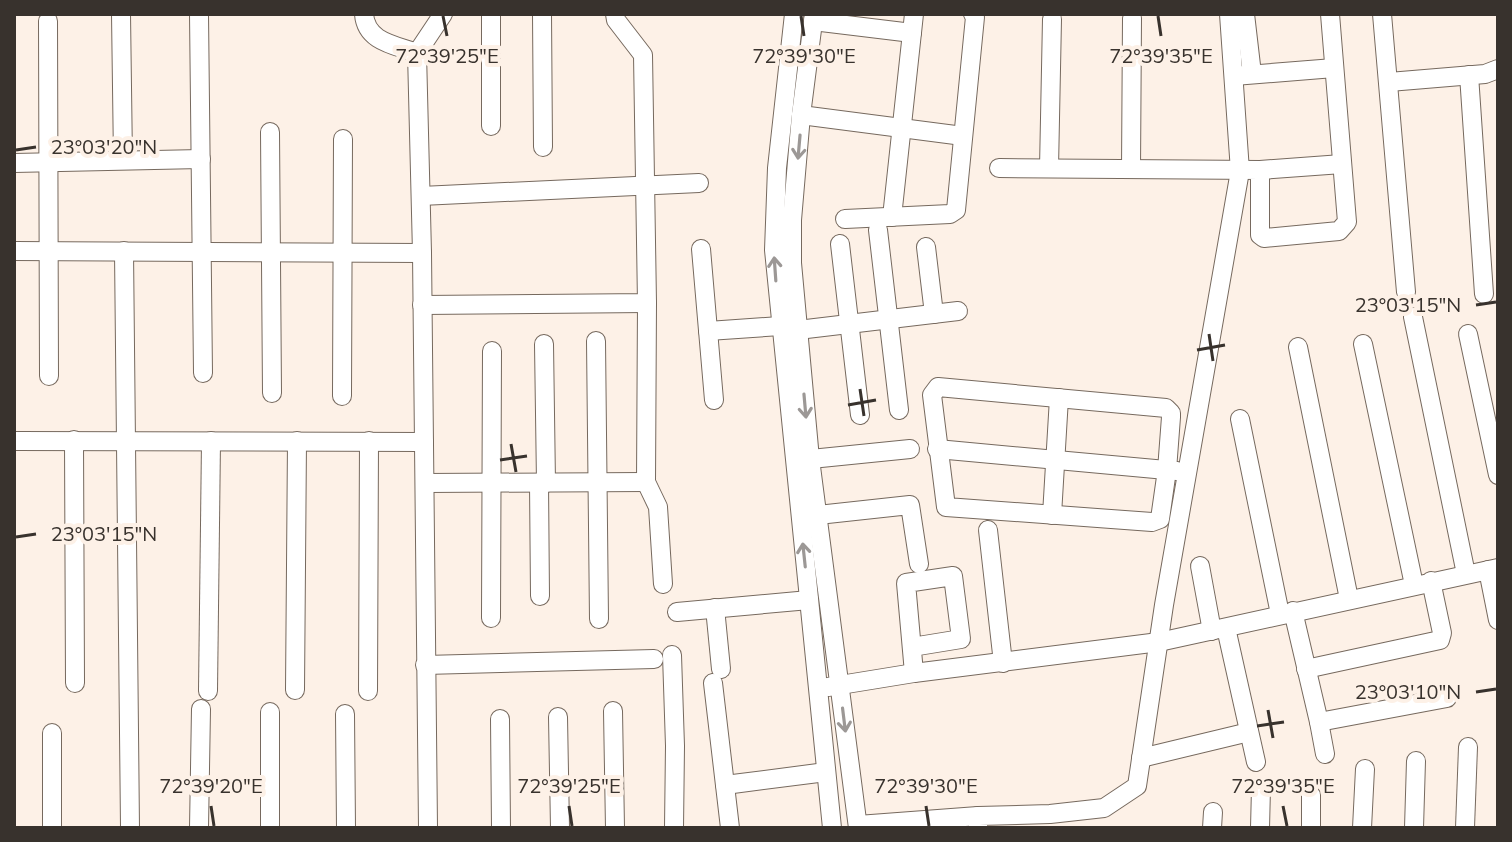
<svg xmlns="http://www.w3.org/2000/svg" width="1512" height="842" font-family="Mulish,sans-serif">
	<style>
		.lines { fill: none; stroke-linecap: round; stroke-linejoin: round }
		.minor-casing { stroke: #76695e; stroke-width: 20 }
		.minor { stroke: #fff; stroke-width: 18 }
		.oneway { stroke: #9c9896 }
		.ticks { fill: none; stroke: #38322d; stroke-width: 3 }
		.ticks-label { font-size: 20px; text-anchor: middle; fill: #38322d; stroke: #fdf1e7; stroke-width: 8; stroke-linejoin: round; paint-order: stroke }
	</style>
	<rect width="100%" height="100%" fill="#fdf1e7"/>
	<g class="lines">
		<g class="minor-casing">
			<g id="minor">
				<polyline points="121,14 123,160"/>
				<polyline points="199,14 203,373"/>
				<polyline points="491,14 491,126"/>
				<polyline points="542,14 543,147"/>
				<polyline points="794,14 777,168 774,250 832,828"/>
				<polyline points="814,14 801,115 792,220 792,263 810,459 858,828"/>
				<polyline points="1245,14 1252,74"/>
				<polyline points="1382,14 1406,292"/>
				<polyline points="48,21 49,376"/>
				<polyline points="813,21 912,33"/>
				<polyline points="417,53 443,14"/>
				<polyline points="1469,75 1484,294"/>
				<polyline points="1234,76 1334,68"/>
				<polyline points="1389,82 1485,74 1498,69"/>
				<polyline points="801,115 963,136"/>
				<polyline points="270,132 272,393"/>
				<polyline points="14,163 201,159"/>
				<polyline points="999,168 1260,170 1260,235 1264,238 1339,231 1347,222 1330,14"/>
				<polyline points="1049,168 1052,19"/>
				<polyline points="1131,169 1132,18"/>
				<polyline points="1260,170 1342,164"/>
				<polyline points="421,196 699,183"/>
				<polyline points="892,217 914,14"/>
				<polyline points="845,219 950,214 956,210 975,17 973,14"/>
				<polyline points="878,230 899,410"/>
				<polyline points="840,244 860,415"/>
				<polyline points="926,247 934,314"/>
				<polyline points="701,249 714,400"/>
				<path d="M14 251 422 253 417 53C395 45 366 42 364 14"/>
				<polyline points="124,251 130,828"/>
				<polyline points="422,253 428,828"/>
				<polyline points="647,303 646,482 658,507 663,584"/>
				<polyline points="422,305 647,303 643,55 616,20 615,14"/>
				<polyline points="1413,317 1466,574"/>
				<polyline points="798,330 958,311"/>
				<polyline points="708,331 780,326"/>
				<polyline points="1468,334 1498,475"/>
				<polyline points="596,341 599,619"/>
				<polyline points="544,344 546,483"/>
				<polyline points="1363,344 1414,585"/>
				<polyline points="1298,347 1349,599"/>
				<polygon points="938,387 1166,408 1171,413 1171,417 1167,470 1160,519 1152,522 946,507 932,395"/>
				<polyline points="342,396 343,139"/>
				<polyline points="1240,419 1280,614"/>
				<polyline points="74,440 75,683"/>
				<polyline points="14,441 424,442"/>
				<polyline points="937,449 1177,471"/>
				<polyline points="801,460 910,449"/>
				<polyline points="426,483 646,482"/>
				<polyline points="539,483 540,596"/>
				<polyline points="818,515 910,505 919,564"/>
				<polyline points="1052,515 1059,398"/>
				<polyline points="988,530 1003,663"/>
				<polyline points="1200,566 1212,631"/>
				<polyline points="1488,570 1498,620"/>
				<polyline points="715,608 721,669"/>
				<polyline points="1293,611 1319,722 1447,698"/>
				<polyline points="677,612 809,600"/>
				<polyline points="491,618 492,351"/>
				<polyline points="1226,628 1256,762"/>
				<polyline points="912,647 961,639 953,576 906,583 914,673"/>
				<polyline points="672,655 675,746 674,828"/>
				<polyline points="425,665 654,659"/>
				<polyline points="1306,669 1440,640 1442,633 1431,581"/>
				<polyline points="713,683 730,828"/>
				<polyline points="828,687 914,673 1159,642 1498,568"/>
				<polyline points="295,690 297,441"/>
				<polyline points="208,691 211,441"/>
				<polyline points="368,691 369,441"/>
				<polyline points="613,711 615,828"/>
				<polyline points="345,714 346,828"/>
				<polyline points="558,717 560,828"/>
				<polyline points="500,719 501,828"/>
				<polyline points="1319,722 1325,754"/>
				<polyline points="52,733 52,828"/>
				<polyline points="1141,758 1249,732"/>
				<polyline points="725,785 826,772"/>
				<polyline points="858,825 978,816"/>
				<polyline points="199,828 201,709"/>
				<polyline points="270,828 270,712"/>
				<polyline points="978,828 978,816 1050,814 1104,808 1137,786 1164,605 1240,171 1229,14"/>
				<polyline points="1212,828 1213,812"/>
				<polyline points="1260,828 1261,788"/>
				<polyline points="1311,828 1311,795"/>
				<polyline points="1362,828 1365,769"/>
				<polyline points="1414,828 1416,761"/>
				<polyline points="1465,828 1468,747"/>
			</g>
		</g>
		<use href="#minor" class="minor"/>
	</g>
	<defs><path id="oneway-shaft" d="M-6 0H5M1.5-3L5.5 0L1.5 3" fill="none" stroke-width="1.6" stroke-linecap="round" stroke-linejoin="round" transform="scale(2)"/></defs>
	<g class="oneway">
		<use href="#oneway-shaft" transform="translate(799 147) rotate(95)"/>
		<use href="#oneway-shaft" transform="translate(775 269) rotate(-94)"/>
		<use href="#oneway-shaft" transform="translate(805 406) rotate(85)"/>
		<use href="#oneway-shaft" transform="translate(804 555) rotate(-96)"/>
		<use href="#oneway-shaft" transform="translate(844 720) rotate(83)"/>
	</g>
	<path class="ticks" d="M443 16 447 36M801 16 804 36M1158 16 1161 36M16 150 36 147M1476 305 1496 302M1209 334 1213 361M1197 350 1225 345M860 389 864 416M848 405 876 400M511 444 516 472M500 460 527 456M16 537 36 534M1476 692 1496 689M1268 710 1273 738M1257 726 1284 722M211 806 214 826M569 806 572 826M926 806 929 826M1283 806 1287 826"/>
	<g class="ticks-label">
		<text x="804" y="63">72°39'30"E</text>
		<text x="1161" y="63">72°39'35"E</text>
		<text x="447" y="63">72°39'25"E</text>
		<text x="104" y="154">23°03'20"N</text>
		<text x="1408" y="312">23°03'15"N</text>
		<text x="104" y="541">23°03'15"N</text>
		<text x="1408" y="699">23°03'10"N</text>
		<text x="211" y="793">72°39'20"E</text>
		<text x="569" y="793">72°39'25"E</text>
		<text x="926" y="793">72°39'30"E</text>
		<text x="1283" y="793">72°39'35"E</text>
	</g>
	<rect width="1512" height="842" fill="none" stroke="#38322d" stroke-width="32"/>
</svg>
